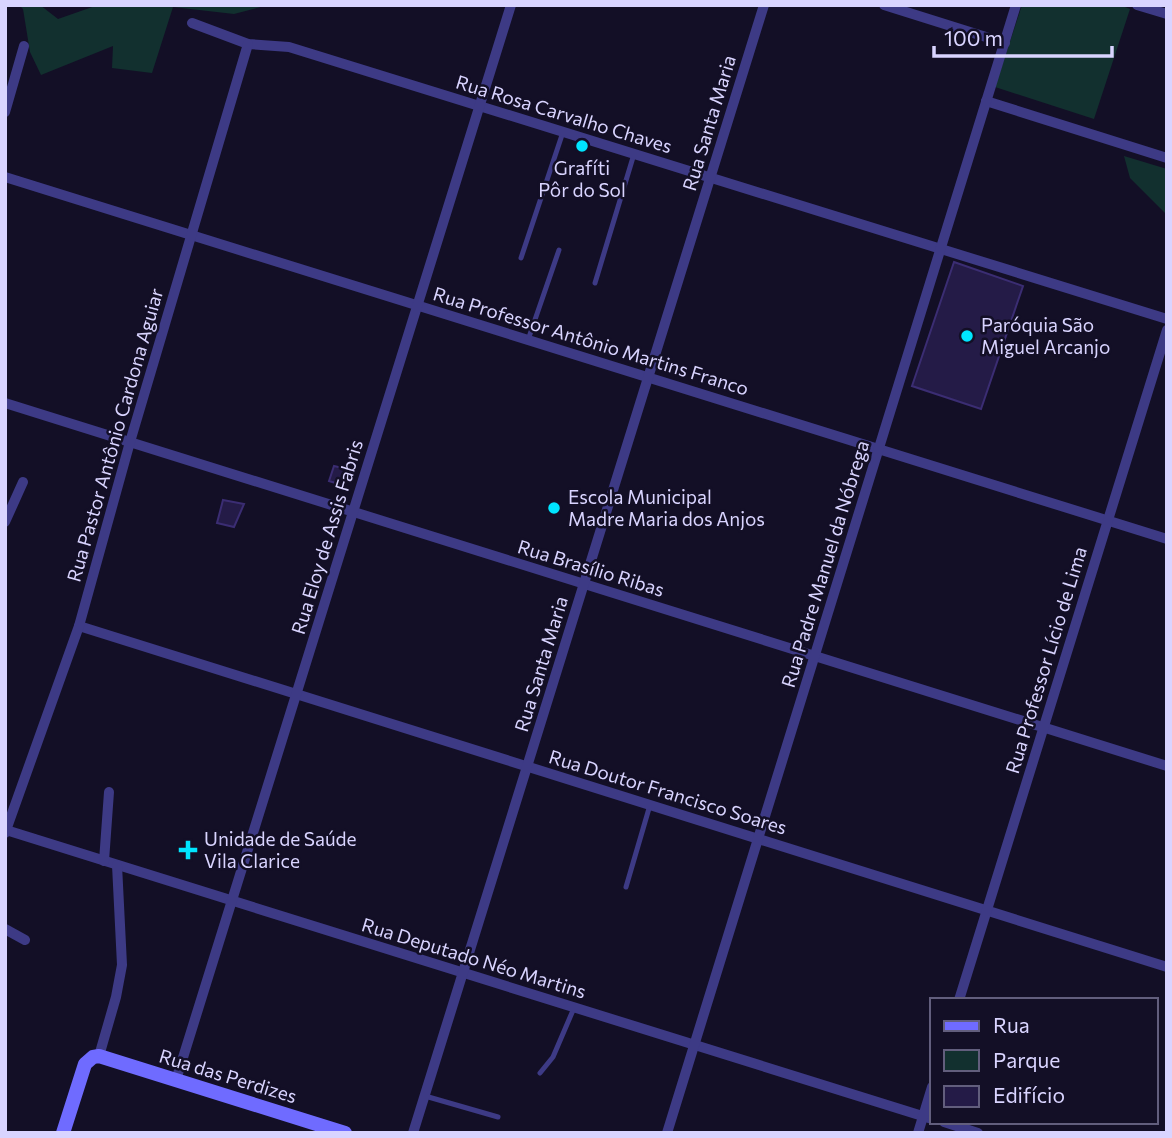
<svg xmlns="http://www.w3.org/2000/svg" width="1172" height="1138" font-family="Commissioner,sans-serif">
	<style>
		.green { fill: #12302f }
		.building { fill: #241b47; stroke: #3b2d73; stroke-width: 2 }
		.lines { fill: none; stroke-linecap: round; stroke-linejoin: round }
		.lane { stroke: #3d3a85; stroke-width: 5 }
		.street { stroke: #3d3a85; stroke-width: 10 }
		.secondary { stroke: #6f6bff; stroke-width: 14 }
		.poi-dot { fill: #00e5ff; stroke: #130f26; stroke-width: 2.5 }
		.labels { text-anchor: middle; stroke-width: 5; stroke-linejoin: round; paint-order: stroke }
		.street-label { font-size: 19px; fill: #d9d4ff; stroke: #130f26 }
		.poi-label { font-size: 19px; fill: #d9d4ff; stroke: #130f26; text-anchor: start }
	</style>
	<rect width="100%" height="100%" fill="#130f26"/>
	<g class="green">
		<polygon points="19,5 40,5 58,19 98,5 268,5 234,14 173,7 152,73 112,68 113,46 41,75 30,52 23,9"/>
		<polygon points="1022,5 1120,5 1130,9 1094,119 995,87"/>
		<polygon points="1124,156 1167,169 1167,215 1130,178"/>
	</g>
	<g class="building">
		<polygon points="954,262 1023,286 981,409 912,386"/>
		<polygon points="334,466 347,469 342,485 329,481"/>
		<polygon points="223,500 244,504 234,527 217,523"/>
	</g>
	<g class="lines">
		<g class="lane">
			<polyline points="521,258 563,132"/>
			<polyline points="595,283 634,154"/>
			<polyline points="528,340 559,250"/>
			<polyline points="626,887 650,805"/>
			<polyline points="540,1073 553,1057 574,1008"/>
			<polyline points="425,1096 498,1117"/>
		</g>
		<g class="street">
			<polyline points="884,5 1005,43"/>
			<polyline points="1137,5 1167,14"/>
			<polyline points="192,23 248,44 289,47 1167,319"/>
			<polyline points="986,101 1167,158"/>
			<polyline points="5,112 24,46"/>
			<polyline points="5,177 1167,539"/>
			<polyline points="5,403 1167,766"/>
			<polyline points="5,522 23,482"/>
			<polyline points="79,626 1167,967"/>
			<polyline points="6,830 932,1119"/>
			<polyline points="5,833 79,626 130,442 248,44"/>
			<polyline points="104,861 109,792"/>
			<polyline points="5,929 25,940"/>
			<polyline points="959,1000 1167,330"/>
			<polyline points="99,1056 116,997 122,965 117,865"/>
			<polyline points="176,1080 511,5"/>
			<polyline points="944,1122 978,1133"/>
			<polyline points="413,1133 764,5"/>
			<polyline points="667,1133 1016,5"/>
			<polyline points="918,1133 932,1087"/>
		</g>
		<polyline class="secondary" points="63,1133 85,1064 93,1057 99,1056 345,1133"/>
	</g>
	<g class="poi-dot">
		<circle cx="582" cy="146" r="7"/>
		<circle cx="967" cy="336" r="7"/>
		<circle cx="554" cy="508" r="7"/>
		<path d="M184.5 839.5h7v7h7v7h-7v7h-7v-7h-7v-7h7z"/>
	</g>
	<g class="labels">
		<g class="street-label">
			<text transform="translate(564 114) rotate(17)" y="7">Rua Rosa Carvalho Chaves</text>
			<text transform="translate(709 123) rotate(-73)" y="7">Rua Santa Maria</text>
			<text transform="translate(591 341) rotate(17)" y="7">Rua Professor Antônio Martins Franco</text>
			<text transform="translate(115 435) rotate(-74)" y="7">Rua Pastor Antônio Cardona Aguiar</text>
			<text transform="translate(327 537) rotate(-73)" y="7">Rua Eloy de Assis Fabris</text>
			<text transform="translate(825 564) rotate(-73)" y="7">Rua Padre Manuel da Nóbrega</text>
			<text transform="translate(591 568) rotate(17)" y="7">Rua Brasílio Ribas</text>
			<text transform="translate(1046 660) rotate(-73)" y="7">Rua Professor Lício de Lima</text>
			<text transform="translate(541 664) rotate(-73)" y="7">Rua Santa Maria</text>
			<text transform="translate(668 792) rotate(17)" y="7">Rua Doutor Francisco Soares</text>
			<text transform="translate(474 958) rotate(17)" y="7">Rua Deputado Néo Martins</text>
			<text transform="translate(228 1076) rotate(17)" y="7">Rua das Perdizes</text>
		</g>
		<g class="poi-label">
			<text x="582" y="175" text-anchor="middle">Grafíti<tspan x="582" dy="22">Pôr do Sol</tspan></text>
			<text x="981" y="332">Paróquia São<tspan x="981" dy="22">Miguel Arcanjo</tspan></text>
			<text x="568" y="504">Escola Municipal<tspan x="568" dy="22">Madre Maria dos Anjos</tspan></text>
			<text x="204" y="846">Unidade de Saúde<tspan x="204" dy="22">Vila Clarice</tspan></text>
		</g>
	</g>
	<rect width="1172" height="1138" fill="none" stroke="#d9d4ff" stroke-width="14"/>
	<rect x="930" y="998" width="228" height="126" fill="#130f26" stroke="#625e7d" stroke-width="2"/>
	<rect x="944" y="1021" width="35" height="10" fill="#6f6bff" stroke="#625e7d" stroke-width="2"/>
	<text x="993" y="1033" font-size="21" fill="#d9d4ff">Rua</text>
	<rect x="944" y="1050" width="35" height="21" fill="#12302f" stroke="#625e7d" stroke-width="2"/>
	<text x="993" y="1068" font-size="21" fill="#d9d4ff">Parque</text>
	<rect x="944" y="1086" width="35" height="21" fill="#241b47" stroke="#625e7d" stroke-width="2"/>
	<text x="993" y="1103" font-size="21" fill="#d9d4ff">Edifício</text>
	<path d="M934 46v10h178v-10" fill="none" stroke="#d9d4ff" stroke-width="3.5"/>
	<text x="944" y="46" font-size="21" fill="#d9d4ff" stroke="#130f26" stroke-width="5" paint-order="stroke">100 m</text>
</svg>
